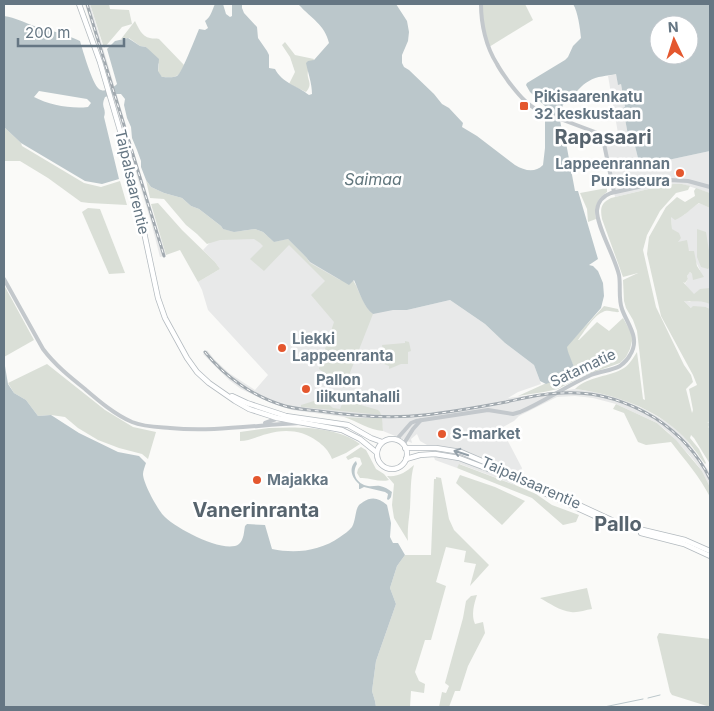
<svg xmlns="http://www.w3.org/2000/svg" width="714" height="711" font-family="Inter,sans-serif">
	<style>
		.built { fill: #e8e9e9 }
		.green { fill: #dadfd7 }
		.water { fill: #bbc7cb; fill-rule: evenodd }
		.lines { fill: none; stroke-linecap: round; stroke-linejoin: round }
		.stream { stroke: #bbc7cb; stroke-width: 1 }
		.secondary-casing { stroke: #b3babf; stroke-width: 6 }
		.tertiary { stroke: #c3c8cc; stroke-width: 4 }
		.secondary { stroke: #fff; stroke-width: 4.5 }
		.rail-casing { stroke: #a2aab0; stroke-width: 3 }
		.rail { stroke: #fff; stroke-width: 1; stroke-dasharray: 4; stroke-linecap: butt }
		.oneway { stroke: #939fa8 }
		.poi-dot { fill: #e4572e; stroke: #fff; stroke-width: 2 }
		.labels { text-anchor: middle; stroke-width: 5; stroke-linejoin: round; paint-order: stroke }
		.poi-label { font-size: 15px; font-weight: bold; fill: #657683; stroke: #fff; text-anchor: start }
		.street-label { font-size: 15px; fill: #657683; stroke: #fff }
		.water-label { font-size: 16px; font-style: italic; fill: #60757c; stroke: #fff }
		.district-label { font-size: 20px; font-weight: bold; fill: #57646e; stroke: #fff }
	</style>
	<rect width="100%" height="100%" fill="#fafaf8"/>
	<g class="built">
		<polygon points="85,4 90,4 132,146 166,255 160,257 151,222"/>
		<polygon points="616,74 618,84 621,84 625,107 623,108 628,135 633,138 640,166 710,151 710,193 682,184 657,187 615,197 604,144 600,135 618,133 608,76"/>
		<polygon points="700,203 710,208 710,309 706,307 691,308 683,300 690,302 700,289 694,295 685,284 688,279 687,276 690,272 692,274 700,270 691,252 678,242 672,229 671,217 684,215 692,207"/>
		<polygon points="223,229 288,239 393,310 407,310 450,300 485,324 505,343 534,365 541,384 518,392 508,398 575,389 595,392 621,399 644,409 667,422 684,436 710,473 710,487 702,471 692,458 668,432 657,423 616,404 593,398 575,396 557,397 519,416 514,421 501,428 522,468 515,485 460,464 457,468 435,460 430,445 427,445 420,441 417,434 411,439 412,443 383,431 381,418 363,418 344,417 292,410 271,403 241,389 229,380 203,354 207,350 214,359 229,373 255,390 268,375 208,310 202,290 198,282 220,269 215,262 203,250"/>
	</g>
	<g class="green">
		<polygon points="90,4 109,4 110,9 129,10 132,24 122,27 104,48"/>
		<polygon points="481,4 525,4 533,20 489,47 482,25"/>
		<path d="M135 21C138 27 142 37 150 38 153 39 156 38 159 39L184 65C179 78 174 78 162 77L158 72 159 64 146 47 140 46 129 38 121 39Z"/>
		<path d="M285 42 295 55 314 59C313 63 309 67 308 71 306 80 314 83 306 92L289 84 295 72 290 57 282 45Z"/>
		<polygon points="4,127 21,143 22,146 84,183 101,187 120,181 127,205 89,203 81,202 48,178 20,161 4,161"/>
		<path d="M146 180 151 187 164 193 182 198 191 206 199 209 221 226 223 229 234 232 255 229 263 232 274 242 288 239 306 257 310 263 340 280H353C359 290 364 308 373 314L344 388 319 369 320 364 334 322 311 295 325 281 289 245 264 271 250 259 263 246 260 243 254 239 220 240 207 244 197 234 186 225 164 199 150 198Z"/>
		<path d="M674 184H682L690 186 688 190 676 193 660 211 647 235 643 250 656 307 684 365 691 375 693 382 686 389 692 413 693 410 689 389 697 385 693 375 661 316 647 254 649 237 653 230 666 207 677 197 685 202 695 196 694 191 696 188 710 193V208L699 203C691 208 685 216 675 220L671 217 672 229 679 233 681 238 678 242 687 240 689 251H694L697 266 704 277 693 280 692 274 690 272 687 276 688 279 685 283 683 282 694 294 700 289 710 288V304C702 300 692 302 684 301L691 308 693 306 706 307 710 309V421L707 423 710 422V428L708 426 710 430V464L694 438 691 435 690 438 699 449 706 463 705 464C698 455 691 444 683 436 655 408 614 394 575 389 588 376 610 377 624 368 630 364 633 358 637 352L643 399 645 400 637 331 633 320 626 308 624 301 623 280 638 273 623 277 602 219C600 208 601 203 611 198L657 187Z"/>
		<path d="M607 188V192C597 199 594 206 596 219L588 222 587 209 580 193Z"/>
		<polygon points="158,203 182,230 215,262 220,269 198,282 180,250 166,255 151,204"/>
		<polygon points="88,208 100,209 125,273 109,274 82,212"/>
		<polygon points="697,229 706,232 710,257 710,267 708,269 701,267 697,257"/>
		<polygon points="4,285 34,340 4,357"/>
		<path d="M604 306 618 309 619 312C614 313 608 309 603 312 594 315 584 332 578 340H579L597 322 609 331 623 318 632 334V341L630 349 626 357 620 363 583 376 558 389 544 392 518 396C537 387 556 379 575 369L568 354 566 347Z"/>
		<path d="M405 341 409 342 411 351 408 352V364H401L389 369V366L377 361C384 355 384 355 382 345L405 343Z"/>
		<polygon points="47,364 105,410 133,427 156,432 148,459 142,454 119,448 98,440 78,428 65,417 51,415 38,416 26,400 14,393 8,383"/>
		<path d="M330 389 334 397 327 403 333 408 340 409 342 404 345 401 344 398 354 403 378 410 380 412 381 415 301 407V405C310 402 318 400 326 396L325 392Z"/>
		<path d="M616 404 657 423 676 440 702 471 710 487V497C700 477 685 460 671 442L646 445 638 442 624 413 613 409Z"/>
		<path d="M344 417 363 418H382L383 431C369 430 357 421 344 417Z"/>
		<path d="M269 428C298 427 336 426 360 444L346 453 332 459C329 451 323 445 317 441 302 430 284 429 267 434 258 436 250 441 240 441V432Z"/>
		<path d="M361 447 366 450 376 469 384 474 389 480C379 483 370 477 360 478L357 473 358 469 362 464 360 458 355 457 348 460 346 457Z"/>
		<polygon points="459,464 515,485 536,494 552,505 579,515 576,522 563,525 532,498 457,468"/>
		<path d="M414 465C410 478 411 494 410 508 409 519 407 530 408 541L394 518 392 505 394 484 387 476C399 477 406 472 414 465Z"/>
		<polygon points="460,475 495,487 525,501 502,525 456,483"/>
		<polygon points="436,477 441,478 449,519 454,530 489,565 470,586 476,564 464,562 466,551 446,547 436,582 446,586 431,640 425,640 415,672 419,681 425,684 424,693 411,691 410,707 376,707 375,701 372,691 376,661 396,604 390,588 397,566 405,555 431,555 434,479 436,479"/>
		<path d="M587 588 592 609C585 610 578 613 571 612 560 611 549 603 540 598Z"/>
		<path d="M477 595C474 604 471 615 475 624L483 622 485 633 468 666 460 691H455L449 707H439L442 692 446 693 449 686 445 683 463 618 466 601 471 596Z"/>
		<polygon points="659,633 710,639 710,707 672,695 670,692 657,637"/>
	</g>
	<g class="water">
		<path d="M215 4H223L226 14 230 17 232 16V4H242V8L244 13 257 27 258 38 267 51 269 55V68L275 69C282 83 298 86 309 95L312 94C312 83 308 73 306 63L308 61 314 60 329 43C325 25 311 18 299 5L300 4H396L407 21 409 32 408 41 402 55V63L404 67 409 70 434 94 442 104 449 108 463 123 462 127 477 136 515 165C525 171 535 173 543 165L545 148V106L530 92 526 85 527 83 565 60 568 57 573 46 581 38C580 28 578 12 573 4H710V151L640 166 633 138 628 135 623 108 625 107 621 84 618 85 616 74C607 76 597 76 589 81 581 85 575 94 569 100 565 103 565 101 563 105 559 112 559 126 564 132L575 191H578L598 259 589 265 593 266 598 271 603 283 604 296 601 308 567 347C568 356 575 364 575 374L567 380 563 379 559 381 556 380 546 384 540 381 534 365 505 343 485 324 450 300 407 310H393L373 314C364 308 359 291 354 280L349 285 310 262 306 257 288 239 274 242 263 232 255 229 234 232 223 229 221 226 199 209 191 206 182 198 164 193 151 187 146 180 141 167V161L137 150 132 138 131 127 127 118 124 105 125 99 121 94H116L105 97C100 108 107 108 104 117L119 179 102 184 85 181 21 143 4 127V16C16 18 23 22 34 26 50 30 65 34 80 41 83 51 92 83 99 89 104 93 113 88 117 84L107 49 115 41 128 38 140 46 146 47 159 59 158 71 162 77C166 77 173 78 177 76 182 73 196 36 199 29L205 30 208 28 205 21C211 17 212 10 215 4ZM659 25H689V55H659ZM39 91 87 99 91 103 88 107C71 109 49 105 34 97Z"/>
		<path d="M4 360 8 384 14 393 26 400 38 416 51 415 79 433 118 452 139 456 146 463C145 466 143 471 143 474 143 483 157 508 163 515 173 527 225 555 239 544 244 540 244 531 245 526L247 524 265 525 272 549C296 554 320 551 340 537 344 534 349 531 352 527 356 520 355 510 359 505 360 504 362 503 363 502 372 496 379 498 387 505L391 523 390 537 393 543H398L405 555 397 566 390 588 396 604 376 661 372 691 375 701 376 707H4Z"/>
		<path d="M356 461 357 464C351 474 357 484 368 486 372 487 376 485 380 486 385 487 388 489 392 492 391 495 392 498 388 500L387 499 388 494 385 492 364 487 360 489H359V484C352 478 348 468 356 461Z"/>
	</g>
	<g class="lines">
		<g class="stream">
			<polyline points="648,698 660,695"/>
			<polyline points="604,707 643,699"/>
		</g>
		<g class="secondary-casing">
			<g id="secondary">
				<polyline points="79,4 100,62 126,151 138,204 158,298 165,318 187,358 197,372 209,383 235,401 249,409 277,418 342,430 360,439 376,452"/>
				<polyline points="232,396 247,403 286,416 348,425 371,438 382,442"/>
				<circle cx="392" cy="454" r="15"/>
				<polyline points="405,448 436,448 461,452 510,473 618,523 643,530 685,540 710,551"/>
				<polyline points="406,459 420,455 435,454 459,458 507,476 599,518 620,526"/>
				<polyline points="641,533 684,544 710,556"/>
			</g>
		</g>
		<g class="tertiary">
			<path d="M481 4C481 24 486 47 497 64 500 70 504 75 508 81 517 93 526 104 539 111L595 132 600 135 603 139 614 192"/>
			<path d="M4 279 43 349C55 365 70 377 85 389 99 401 114 414 132 422 144 427 157 427 170 428 213 432 256 425 300 423"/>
			<polyline points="265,423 279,418"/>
			<path d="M396 440 411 423 416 421 488 410 513 414 520 412C544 402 566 386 591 375 600 371 611 371 620 366 624 363 628 359 630 355 641 338 627 324 622 309 618 298 621 286 619 275 615 257 596 225 597 210 598 201 603 196 611 193L670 180 688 181 710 187"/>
			<polyline points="403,445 413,429 421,420"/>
		</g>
		<use href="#secondary" class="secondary"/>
		<g class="rail-casing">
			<g id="rail">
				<polyline points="87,4 164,256"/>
				<path d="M205 352C225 377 254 397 285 406 296 409 308 410 319 411 354 416 389 419 424 415 452 412 479 407 506 402 525 398 543 393 562 393 595 391 627 401 655 418 678 433 698 454 710 479"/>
			</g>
		</g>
		<use href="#rail" class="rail"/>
	</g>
	<defs><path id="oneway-shaft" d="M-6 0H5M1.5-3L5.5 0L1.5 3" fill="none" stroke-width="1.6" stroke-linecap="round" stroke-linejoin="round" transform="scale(1.25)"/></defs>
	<use class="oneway" href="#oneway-shaft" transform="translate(461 453) rotate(-162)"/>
	<g class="poi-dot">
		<rect x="519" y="101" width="10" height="10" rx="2.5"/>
		<circle cx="680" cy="173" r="5"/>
		<circle cx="282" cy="348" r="5"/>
		<circle cx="306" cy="389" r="5"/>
		<circle cx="442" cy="434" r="5"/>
		<circle cx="257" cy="480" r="5"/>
	</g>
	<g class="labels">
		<g class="poi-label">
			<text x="534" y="102">Pikisaarenkatu<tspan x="534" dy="17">32 keskustaan</tspan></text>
			<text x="670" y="169" text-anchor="end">Lappeenrannan<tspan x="670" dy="17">Pursiseura</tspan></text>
			<text x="292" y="344">Liekki<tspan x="292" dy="17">Lappeenranta</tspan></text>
			<text x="316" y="385">Pallon<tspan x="316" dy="17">liikuntahalli</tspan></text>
			<text x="452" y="439">S-market</text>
			<text x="267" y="485">Majakka</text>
		</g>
		<g class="street-label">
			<text transform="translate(132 182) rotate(77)" y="5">Taipalsaarentie</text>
			<text transform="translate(583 368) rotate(-25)" y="5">Satamatie</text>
			<text transform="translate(531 483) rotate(24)" y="5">Taipalsaarentie</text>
		</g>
		<g class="water-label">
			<text x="373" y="185">Saimaa</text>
		</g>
		<g class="district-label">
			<text x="603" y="144">Rapasaari</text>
			<text x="256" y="517">Vanerinranta</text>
			<text x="618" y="531">Pallo</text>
		</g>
	</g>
	<rect width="714" height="711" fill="none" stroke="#657683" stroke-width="10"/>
	<g transform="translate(674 40) rotate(356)"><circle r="24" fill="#ffffff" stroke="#c1c8cd"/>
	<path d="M0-4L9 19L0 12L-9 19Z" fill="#e4572e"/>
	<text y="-8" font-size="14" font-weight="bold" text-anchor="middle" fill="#657683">N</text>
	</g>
	<path d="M18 38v8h106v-8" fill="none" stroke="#657683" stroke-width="2.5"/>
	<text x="25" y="38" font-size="15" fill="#657683" stroke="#ffffff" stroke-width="4" paint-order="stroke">200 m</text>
</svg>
